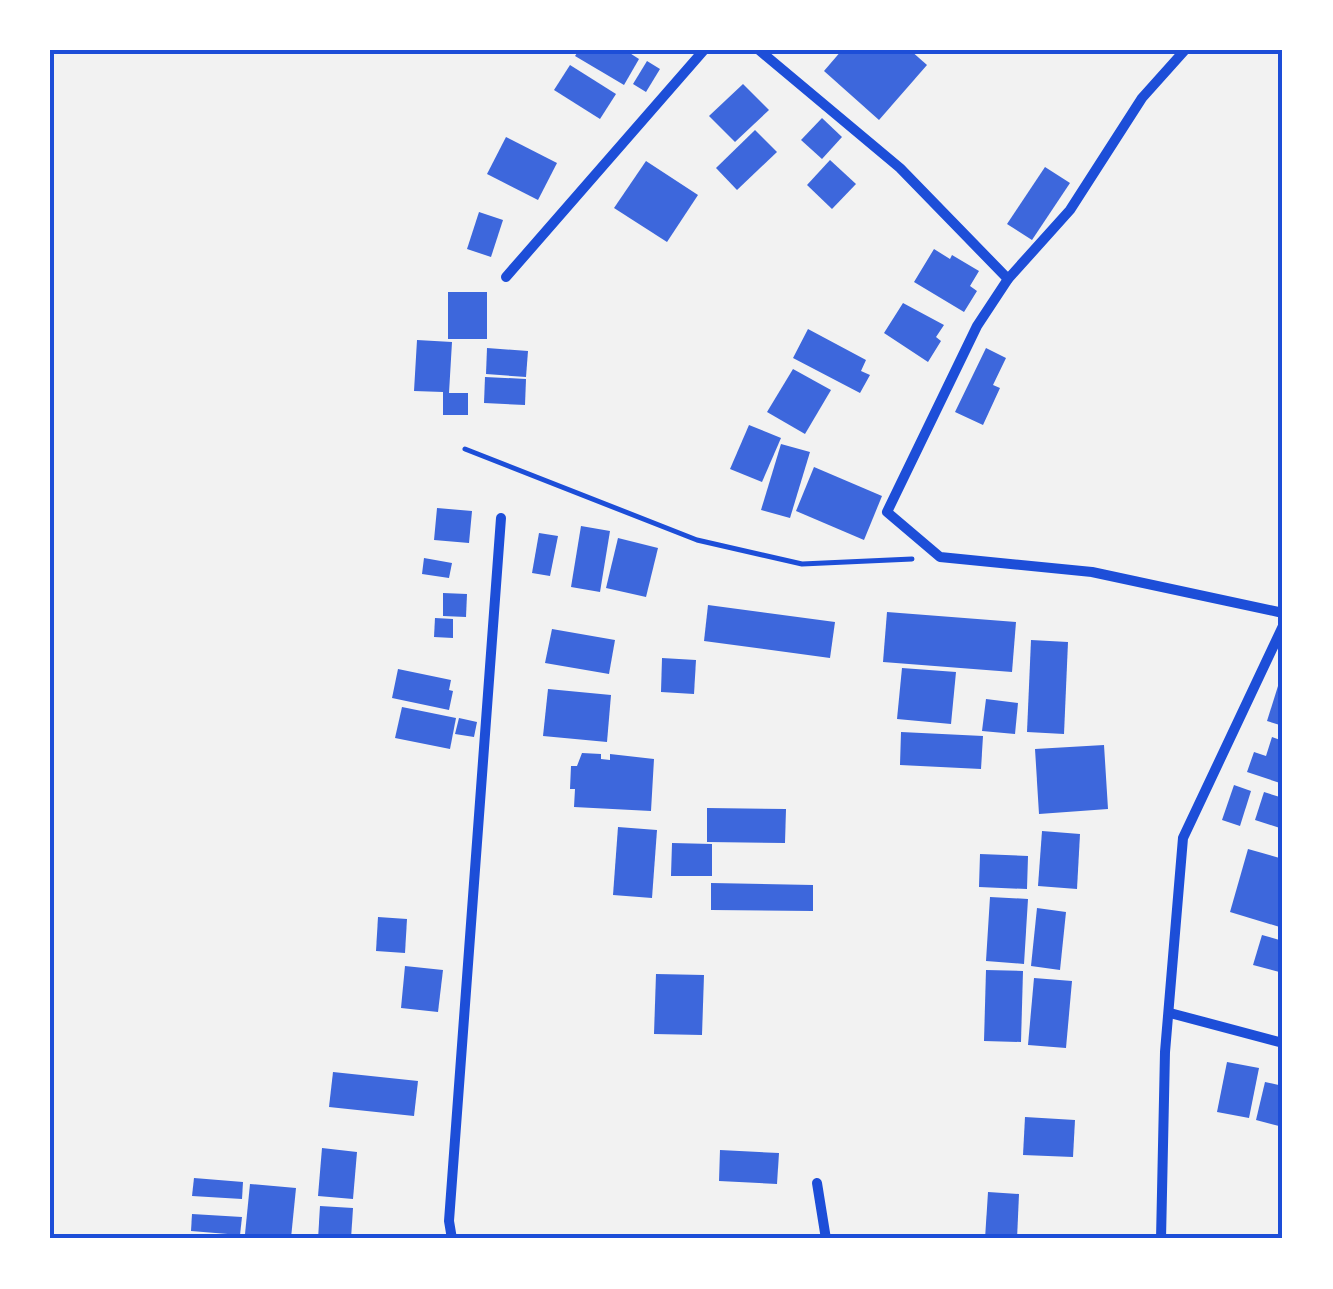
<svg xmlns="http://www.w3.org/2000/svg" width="1333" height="1289" font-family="Poppins,sans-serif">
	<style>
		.building { fill: #3d67dc }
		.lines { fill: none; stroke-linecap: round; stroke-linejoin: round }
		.path { stroke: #1d4ed8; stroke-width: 5 }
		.minor { stroke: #1d4ed8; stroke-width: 10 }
		.neatline { fill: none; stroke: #1d4ed8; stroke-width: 4 }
	</style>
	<rect width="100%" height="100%" fill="#f2f2f2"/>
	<g class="building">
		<polygon points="579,50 625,50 639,59 624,85 575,56"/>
		<polygon points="842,50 910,50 927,65 879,120 824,71"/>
		<polygon points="647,61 660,69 646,92 633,84"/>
		<polygon points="570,65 616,94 600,119 554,90"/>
		<polygon points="743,84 769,110 735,142 709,116"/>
		<polygon points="822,118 842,137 822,159 801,140"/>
		<polygon points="755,130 777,152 737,190 716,168"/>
		<polygon points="506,137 557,163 538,200 487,174"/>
		<polygon points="830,160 856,184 832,209 807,185"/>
		<polygon points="646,161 698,195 667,242 614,208"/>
		<polygon points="1045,167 1070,183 1032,240 1007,224"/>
		<polygon points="479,212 503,220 491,257 467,249"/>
		<polygon points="934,249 950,259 952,255 979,271 970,286 977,291 964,312 914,282"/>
		<rect x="448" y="292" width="39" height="47"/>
		<polygon points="903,303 944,325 936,337 941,341 928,362 884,333"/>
		<polygon points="808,329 866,360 861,371 870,375 860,393 793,358"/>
		<polygon points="417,340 452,342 449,393 468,393 468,415 443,415 443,392 414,391"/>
		<polygon points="487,348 528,351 526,377 486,374"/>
		<polygon points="986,348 1006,358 993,385 1000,388 983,425 955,412"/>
		<polygon points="793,369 831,390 805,434 767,412"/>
		<polygon points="485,377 526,379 525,405 484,403"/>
		<polygon points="749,425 781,438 762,482 730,469"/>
		<polygon points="781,444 810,452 790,518 761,510"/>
		<polygon points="814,467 882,496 864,540 796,511"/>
		<polygon points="437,508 472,511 469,543 434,540"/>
		<polygon points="581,526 610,531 600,592 571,587"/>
		<polygon points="539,533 558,536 550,576 532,573"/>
		<polygon points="618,538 658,548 646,597 606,588"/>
		<polygon points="424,558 452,563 449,578 422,574"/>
		<polygon points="443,593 467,594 466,617 443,616"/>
		<polygon points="708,605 835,622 830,658 704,641"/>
		<polygon points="887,612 1016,622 1012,672 883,662"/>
		<polygon points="435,618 453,619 453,638 434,637"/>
		<polygon points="552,629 615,640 609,674 545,663"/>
		<polygon points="1031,640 1068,642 1064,734 1027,732"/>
		<polygon points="662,658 696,660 694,694 661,692"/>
		<polygon points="902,668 956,672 951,724 897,719"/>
		<polygon points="398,669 451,680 449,690 453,691 449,710 392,698"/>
		<polygon points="1278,686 1283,687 1283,726 1267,721"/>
		<polygon points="548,689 611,695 607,742 543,736"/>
		<polygon points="986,699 1018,703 1015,734 982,731"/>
		<polygon points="402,707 456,718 450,749 395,738"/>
		<polygon points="459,718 477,722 474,737 455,734"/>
		<polygon points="901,732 983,736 981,769 900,765"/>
		<polygon points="1272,737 1283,741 1283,784 1247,772 1254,752 1266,756"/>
		<polygon points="1104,745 1108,809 1039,814 1035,749"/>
		<polygon points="582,753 601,754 601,759 610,760 610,754 654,759 651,811 574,807 575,789 570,789 571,766 577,766"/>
		<polygon points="1234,785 1251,791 1240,826 1222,820"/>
		<polygon points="1264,792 1283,798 1283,829 1255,820"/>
		<polygon points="707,808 786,809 785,843 707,842"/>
		<polygon points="618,827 657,830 652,898 613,895"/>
		<polygon points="1042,831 1080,834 1077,889 1038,886"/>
		<polygon points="672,843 712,844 712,876 671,876"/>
		<polygon points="1248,849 1283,859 1283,928 1230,912"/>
		<polygon points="980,854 1028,856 1027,889 979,887"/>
		<polygon points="711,883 813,885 813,911 711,910"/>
		<polygon points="990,897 1028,899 1024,964 986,961"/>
		<polygon points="1037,908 1066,912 1060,970 1031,966"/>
		<polygon points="378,917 407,919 405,953 376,951"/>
		<polygon points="1262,935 1283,941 1283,973 1253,965"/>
		<polygon points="405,966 443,970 438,1012 401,1008"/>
		<polygon points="986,970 1023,971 1021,1042 984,1041"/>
		<polygon points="656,974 704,975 702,1035 654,1034"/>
		<polygon points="1034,978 1072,981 1066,1048 1028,1045"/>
		<polygon points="1227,1062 1259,1068 1249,1118 1217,1112"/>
		<polygon points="333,1072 418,1081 414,1116 329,1107"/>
		<polygon points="1265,1082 1283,1086 1283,1127 1256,1120"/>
		<polygon points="1025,1117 1075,1120 1073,1157 1023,1155"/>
		<polygon points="322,1148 357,1152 353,1199 318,1196"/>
		<polygon points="720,1150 779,1153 777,1184 719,1181"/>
		<polygon points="194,1178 243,1182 242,1199 192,1196"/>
		<polygon points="250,1184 296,1188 291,1238 245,1234"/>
		<polygon points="988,1192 1019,1194 1017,1239 985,1239"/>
		<polygon points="320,1206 353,1208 351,1239 318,1239"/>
		<polygon points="192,1214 242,1217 240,1235 191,1231"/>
	</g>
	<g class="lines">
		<polyline class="path" points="465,449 697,540 802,564 912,559"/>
		<g class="minor">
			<polyline points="759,50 900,168 1008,279"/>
			<polyline points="1185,50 1142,98 1070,210 1008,279 977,326 887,512 940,557 1092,572 1283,613"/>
			<polyline points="506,277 704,50"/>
			<polyline points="1170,1013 1283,1043"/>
			<polyline points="817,1183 826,1239"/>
			<polyline points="452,1239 449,1221 501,518"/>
			<polyline points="1161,1239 1165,1052 1183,838 1283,626"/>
		</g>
	</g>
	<rect width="1333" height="1289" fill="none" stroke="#ffffff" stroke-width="105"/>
	<rect x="52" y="52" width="1228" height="1184" class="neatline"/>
</svg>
